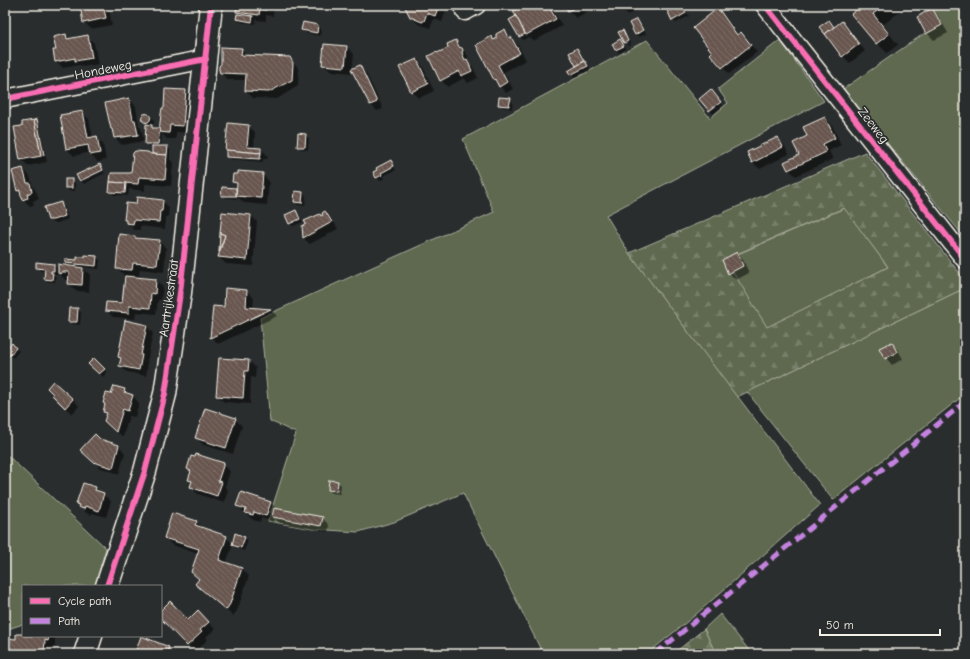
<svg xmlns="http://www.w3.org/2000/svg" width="970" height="659" font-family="'Comic Neue',sans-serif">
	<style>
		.green { fill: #5e6950; stroke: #a9ad9c }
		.forest { fill: url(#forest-firs); stroke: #a9ad9c; fill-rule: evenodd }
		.shadow { fill: #0007 }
		.building { fill: url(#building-back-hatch); stroke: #f4f1e8 }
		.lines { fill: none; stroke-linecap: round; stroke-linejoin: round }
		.street-casing { stroke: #f4f1e8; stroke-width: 21 }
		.secondary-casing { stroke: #f4f1e8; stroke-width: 25 }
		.street { stroke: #2a2d2e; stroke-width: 18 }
		.secondary { stroke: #2a2d2e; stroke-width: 22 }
		.quiet { stroke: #c483df; stroke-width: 5; stroke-dasharray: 10 5; stroke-linecap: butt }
		.cycleway-casing { stroke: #2a2d2e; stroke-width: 8 }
		.cycleway { stroke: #f96db3; stroke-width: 6 }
		.labels { text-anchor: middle; stroke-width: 3.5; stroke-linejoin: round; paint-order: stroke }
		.street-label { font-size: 13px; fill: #f4f1e8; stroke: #2a2d2e }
	</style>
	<defs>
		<pattern id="forest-firs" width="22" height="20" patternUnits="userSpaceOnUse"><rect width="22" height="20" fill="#5e6950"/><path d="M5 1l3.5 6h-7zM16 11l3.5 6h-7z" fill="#767f69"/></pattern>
		<pattern id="building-back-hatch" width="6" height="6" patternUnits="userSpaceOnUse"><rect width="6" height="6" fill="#67574f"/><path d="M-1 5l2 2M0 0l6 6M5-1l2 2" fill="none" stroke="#7d7068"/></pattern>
	</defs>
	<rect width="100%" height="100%" fill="#2a2d2e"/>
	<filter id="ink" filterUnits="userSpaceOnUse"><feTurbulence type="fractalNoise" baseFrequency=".025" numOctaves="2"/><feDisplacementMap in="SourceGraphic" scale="8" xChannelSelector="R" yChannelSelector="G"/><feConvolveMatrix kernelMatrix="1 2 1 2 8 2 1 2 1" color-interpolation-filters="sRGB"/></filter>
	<g filter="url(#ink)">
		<g class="green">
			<polygon points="924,5 965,5 965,238 843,89 941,22"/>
			<polygon points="647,40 710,118 728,103 718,89 780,40 824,101 606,215 629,253 820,505 694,616 647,654 543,654 463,493 394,522 358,532 312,529 268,521 296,433 270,421 260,318 494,212 463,139"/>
			<polygon points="845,208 888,267 767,328 724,260"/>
			<polygon points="965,288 965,394 833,500 747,392"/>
			<polygon points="5,453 106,548 95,586 23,586 23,624 5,630"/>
			<polygon points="720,614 752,654 716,654 704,629"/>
		</g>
		<g class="forest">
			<path d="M865 152 965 280V288L737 397 629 253ZM844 208 888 267 767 327 725 259Z"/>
			<polygon points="704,629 716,654 673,654"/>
		</g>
		<g class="shadow">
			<polygon points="81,5 108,5 112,25 91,29 84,22"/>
			<polygon points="238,5 274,5 273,16 266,15 266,21 256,20 255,24 240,22 237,19 241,15 237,11"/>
			<polygon points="405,5 442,5 446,10 442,22 434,19 430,28 418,24 411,17"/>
			<polygon points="534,5 550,5 562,26 534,41 529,37 523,40 520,37 511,20 517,17 523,7 525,10"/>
			<polygon points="566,5 604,5 598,9 595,7 576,18 569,11"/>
			<polygon points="619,5 638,5 640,8 628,15"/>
			<polygon points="679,5 682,5 684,7 689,16 676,23 673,20"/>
			<polygon points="864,5 908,5 883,25 898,45 887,53 877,43"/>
			<polygon points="932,9 938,16 948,33 934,40 927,33"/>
			<polygon points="718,10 725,16 738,35 740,33 757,52 729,74 711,54 714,52"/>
			<polygon points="637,20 640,23 646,34 639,37 636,34"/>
			<polygon points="842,22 849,29 865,51 850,63 843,56 821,27 832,25 834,28"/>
			<polygon points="318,26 321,29 320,36 306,33 303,30"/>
			<polygon points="504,31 518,45 526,60 504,72 513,89 506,93 494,79 491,38 494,40 497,39"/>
			<polygon points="622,31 625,34 631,45 628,46 628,42 625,43"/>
			<polygon points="65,35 70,39 87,36 94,43 98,64 83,67 80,65 63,68 56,61 57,51"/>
			<polygon points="456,41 468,56 468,60 473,67 478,78 468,83 464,78 448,87 441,80 450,49"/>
			<polygon points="625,46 626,49 619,53 617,51"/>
			<polygon points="347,47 354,54 352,73 330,71 323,64"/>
			<polygon points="241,49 248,56 289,58 296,65 299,70 298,86 277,99 253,98 246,91 247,80 228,80 221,73 222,65"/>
			<polygon points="577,49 590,69 574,78 569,71 577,67 570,53"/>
			<polygon points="417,60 423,67 434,91 419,98 412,91"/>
			<polygon points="359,66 366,73 383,109 377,111 371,105"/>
			<polygon points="185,91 192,98 190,133 176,132 176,139 167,139 162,134 161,147 167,147 170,150 170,159 173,163 171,186 145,184 145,191 129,189 128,196 114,195 110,191 155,155 153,154 153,147 149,146 146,143 149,126 143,119 143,117 145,115 148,114 154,120 154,123 151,125 155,129 159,129 165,109"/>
			<polygon points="714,94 723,105 713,114 710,110"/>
			<polygon points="129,99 136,106 139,126 141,128 144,141 122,145 115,138 114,131 112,129"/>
			<polygon points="510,99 513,102 512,109 503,107 499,104"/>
			<polygon points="82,112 89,119 93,138 96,137 103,144 106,160 98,162 91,155 91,152 74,156 67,149 61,116"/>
			<polygon points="825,118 832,125 841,145 829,151 833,159 796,176 789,170 786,162 800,156 809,137"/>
			<polygon points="36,121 39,124 47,162 28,166 21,159 24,126"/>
			<polygon points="248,126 255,132 254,149 261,149 268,156 267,159 263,159 263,162 230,159 227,156"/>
			<polygon points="305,135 309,138 308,150 301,149 298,146"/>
			<polygon points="777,138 784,145 789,154 760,169 753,163 748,153"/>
			<polygon points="390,162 396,170 383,176 384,178 380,181 377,177"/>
			<polygon points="99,165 105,173 84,184 80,180"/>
			<polygon points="23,169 30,176 33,187 36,191 39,199 33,201 34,205 30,206 23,199 22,194 18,190"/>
			<polygon points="262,174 269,181 267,205 244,203 239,198 239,199 226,198 222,195 223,188 236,189 237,190 238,186 233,182"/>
			<polygon points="71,180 75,183 75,191 69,191 66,188"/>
			<polygon points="303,193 306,196 305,206 298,205 295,202"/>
			<polygon points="163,201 169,208 168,217 166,217 165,229 140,226 140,230 134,230 127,223 125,220 137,205"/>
			<polygon points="60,203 64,206 68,219 57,223 52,223 49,219"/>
			<polygon points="296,211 299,215 303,222 293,226 289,223"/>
			<polygon points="325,212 333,221 309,233 309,236 334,222 338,229 310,244 303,238 308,225 322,217"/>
			<polygon points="223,213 251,215 257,222 253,266 226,264 219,257 221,250 220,249"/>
			<polygon points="120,235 135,237 138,239 159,241 166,248 164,272 140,269 139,276 124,275 117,268"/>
			<polygon points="736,254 743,260 749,273 736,280 729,273"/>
			<polygon points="96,257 100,260 99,269 82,267 90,275 89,292 76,291 69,284 70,280 65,280 59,273 69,267 66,263"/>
			<polygon points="54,265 57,268 57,274 52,274 56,277 55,282 49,282 45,279 46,271 40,271 37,267"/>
			<polygon points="156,280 163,287 161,300 158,300 156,314 136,312 135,319 113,317 106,310 123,305"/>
			<polygon points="226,290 247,291 254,298 253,309 271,310 277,316 218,344 212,337 214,307 225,308"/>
			<polygon points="70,309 78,309 81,313 80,325 72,324 69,321"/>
			<polygon points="146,326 153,333 147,362 148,363 146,376 127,372 120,366 121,359 119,357"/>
			<polygon points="891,343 898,350 903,359 892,365 886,358"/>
			<polygon points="12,345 19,351 13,358 6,351"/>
			<polygon points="94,359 107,372 103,377 90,364"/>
			<polygon points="220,359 249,361 256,368 255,378 251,377 250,404 224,402 217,395"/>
			<polygon points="124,390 128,395 133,396 139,403 135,417 129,416 123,437 112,428 107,415 104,412 112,396"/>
			<polygon points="73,399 79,406 72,414 60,402"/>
			<polygon points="235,419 242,426 233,454 203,445 197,438"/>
			<polygon points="100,440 119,446 125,453 119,474 101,468 88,457"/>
			<polygon points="223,464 230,471 225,487 228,490 224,503 198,494 191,487 192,483 189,480 191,473 188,469"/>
			<polygon points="337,482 341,485 340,494 332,493 329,490"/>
			<polygon points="95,488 111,501 106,517 92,513 91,515 86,513 78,504"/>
			<polygon points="270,502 277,509 322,518 329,525 328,532 280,523 274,518 273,522 261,518 260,522 253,520 237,506"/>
			<polygon points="196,522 203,528 226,537 233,544 244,537 248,541 244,551 236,548 233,545 226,563 242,569 249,576 237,611 233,616 196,584 200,579 198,553 192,551 192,552 172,545 165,538"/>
			<polygon points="161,612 188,621 198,612 215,629 206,637 208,639 195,652 161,618"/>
			<polygon points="23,635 23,636 55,636 55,647 52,647 51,654 8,654 5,651 5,639 17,640"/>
			<polygon points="142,638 169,648 175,654 136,654"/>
		</g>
		<g class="building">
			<polygon points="80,5 103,5 106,18 83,23"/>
			<polygon points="237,5 267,5 266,10 260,9 259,15 236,12"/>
			<polygon points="404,5 439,5 435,16 427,13 424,21 422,22 410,17"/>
			<polygon points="532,5 548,5 556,19 526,35 513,11 523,6 524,9"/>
			<polygon points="564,5 580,5 568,11"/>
			<polygon points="676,5 682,5 686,13 672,21 667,10"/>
			<polygon points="862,5 885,5 873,14 889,34 876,44 851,14"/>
			<polygon points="718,8 737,35 741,32 751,45 722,68 710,54 712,52 693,28"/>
			<polygon points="932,8 942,25 926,34 917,17"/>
			<polygon points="237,14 253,16 252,22 236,19"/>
			<polygon points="516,16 525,34 519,37 509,20"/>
			<polygon points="637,19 643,30 635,35 629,23"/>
			<polygon points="829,20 834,27 825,34 819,27"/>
			<polygon points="842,21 859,44 842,57 825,34"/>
			<polygon points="303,22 318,25 317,33 301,30"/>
			<polygon points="505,29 509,38 511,37 520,53 498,65 507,82 499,87 495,79 494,80 476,45 492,36 493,40 496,39 496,34"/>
			<polygon points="623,30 628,41 624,43 618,32"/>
			<polygon points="66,34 67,39 88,35 92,58 75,61 75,58 55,62 53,50 56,50 53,37"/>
			<polygon points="620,39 624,46 615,50 612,44"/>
			<polygon points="456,40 459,47 462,48 463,50 462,53 465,60 467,59 472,71 461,76 459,71 440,81 428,56 436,52 437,53 448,48 447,44"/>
			<polygon points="324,44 347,46 345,67 322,65"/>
			<polygon points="221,47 242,48 241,55 290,57 293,63 292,80 269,92 245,91 246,74 220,73 219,70 219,66 221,64"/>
			<polygon points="577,48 584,61 576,66 569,53"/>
			<polygon points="417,59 428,84 411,92 399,67"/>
			<polygon points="585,61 588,66 570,75 568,71"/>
			<polygon points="360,65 377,102 370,105 351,69"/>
			<polygon points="165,89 186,90 183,126 170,125 169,133 159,132 161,114 162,108 164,108"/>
			<polygon points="711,89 721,102 709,111 699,99"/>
			<polygon points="499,97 511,98 509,106 498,105"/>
			<polygon points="129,98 133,120 135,120 138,135 114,138 112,129 111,129 105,103"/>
			<polygon points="83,111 88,138 97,136 100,153 90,155 88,145 66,149 60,115"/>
			<circle cx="146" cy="118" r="4.5"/>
			<polygon points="825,117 835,138 823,144 826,152 788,170 784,162 799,155 793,143 807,136 803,127"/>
			<polygon points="37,119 44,155 41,156 34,120"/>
			<polygon points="34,120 41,156 20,160 14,127 22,126 22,122"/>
			<polygon points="228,123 249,125 247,147 261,148 261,153 225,150"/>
			<polygon points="146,124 152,125 152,128 160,128 158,144 145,144"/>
			<polygon points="298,133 306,134 305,147 297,147"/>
			<polygon points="778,137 783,147 752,163 747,152"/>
			<polygon points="152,146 168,146 167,155 152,154"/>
			<polygon points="226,150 261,153 260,159 226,157"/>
			<polygon points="135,151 148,152 151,154 167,155 165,179 139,177 138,184 110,182 111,173 131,173 133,153"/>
			<polygon points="391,160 394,166 381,173 382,175 376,178 373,172 377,170 376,168"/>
			<polygon points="100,164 103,170 80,181 76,175"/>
			<polygon points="23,168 27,183 30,183 32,192 27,194 28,198 22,200 20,190 17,191 12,171"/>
			<polygon points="238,171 263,173 261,198 236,196 237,183 232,182 233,174 238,174"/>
			<rect x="65" y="179" width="7" height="9"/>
			<polygon points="110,182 126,183 125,193 109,192"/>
			<polygon points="222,187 236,188 236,196 221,196"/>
			<polygon points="295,191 303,192 302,203 294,202"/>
			<polygon points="137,197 163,200 162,211 160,211 159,222 134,220 133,224 126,223 126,220 124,220 126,203 136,204"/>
			<polygon points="61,202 65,216 53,220 48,220 44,207"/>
			<polygon points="296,210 300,219 289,224 285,215"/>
			<polygon points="325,211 332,222 303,238 302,226 306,224 304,221 320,214 321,216 323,215 322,213"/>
			<polygon points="222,212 251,215 247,260 218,257 225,235 220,233"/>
			<polygon points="220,233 225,235 219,252"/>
			<polygon points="119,234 135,236 135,238 160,240 157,265 133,263 132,270 116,269"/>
			<polygon points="737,252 743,266 728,274 722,260"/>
			<polygon points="85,255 97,256 96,266 65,263 65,259 77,260 77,257 85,257"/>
			<polygon points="36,262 54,264 54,271 51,271 51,273 53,273 52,280 44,279 45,269 36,268"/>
			<polygon points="58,264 83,268 82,285 68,284 69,272 61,272 61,274 58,273"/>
			<polygon points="125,276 156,279 155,294 151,293 150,308 129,306 129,313 105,311 106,302 122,303"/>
			<polygon points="225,288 247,290 246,307 271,309 210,338 213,306 224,307"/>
			<polygon points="69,308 78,308 77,322 68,322"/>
			<polygon points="125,320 147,325 141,355 142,355 139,370 119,366 121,358 118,357"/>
			<polygon points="892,342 897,352 885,359 879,348"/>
			<polygon points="12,343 16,348 9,356 5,350"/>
			<polygon points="94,358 105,369 99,374 88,364"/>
			<polygon points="219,358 249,360 248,371 245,371 243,398 216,396"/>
			<polygon points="53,381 73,399 65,408 52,395 53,394 47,388"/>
			<polygon points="114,386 125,389 124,392 133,395 128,411 123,409 116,432 104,421 107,413 103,412 105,404 103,403 106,393 111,394"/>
			<polygon points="205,408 236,418 226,448 195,438"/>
			<polygon points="95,434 100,439 119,445 113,468 93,462 80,450"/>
			<polygon points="196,454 224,463 218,481 222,482 217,496 190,487 192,481 188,480 191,471 187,469 191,456 195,457"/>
			<polygon points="329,480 338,481 337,491 328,490"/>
			<polygon points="83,483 96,487 95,490 104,493 99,511 85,506 84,509 78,507 79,505 76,504"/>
			<polygon points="241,492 271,502 266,516 254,512 253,515 245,513 246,509 236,506"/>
			<polygon points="274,508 323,517 321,526 272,517"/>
			<polygon points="172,513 197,521 195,525 227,536 219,560 242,568 230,604 226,610 195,584 199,579 191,572 199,549 164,538"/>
			<polygon points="235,533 245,537 241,548 232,545"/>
			<polygon points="170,601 188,620 198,610 209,622 200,630 202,632 187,646 161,619 161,610"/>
			<polygon points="16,634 23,634 23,636 49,636 48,641 45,640 44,654 5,651 5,638 16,639"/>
			<polygon points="141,636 169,647 167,654 135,654"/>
		</g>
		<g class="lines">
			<g class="street-casing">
				<g id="street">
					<polyline points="765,5 965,259"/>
					<polyline points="465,11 476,5"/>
					<polyline points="5,99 206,59"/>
				</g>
			</g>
			<g class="secondary-casing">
				<g id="secondary">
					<polyline points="107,586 145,471 165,394 180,293 211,5"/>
					<polyline points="85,654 91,636"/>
				</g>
			</g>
			<use href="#street" class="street"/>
			<use href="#secondary" class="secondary"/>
			<polyline class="quiet" points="655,654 965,402"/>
			<g class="cycleway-casing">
				<g id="cycleway">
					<polyline points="765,5 965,259"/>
					<polyline points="5,99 206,59"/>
					<polyline points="107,586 145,471 165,394 180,293 211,5"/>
				</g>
			</g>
			<use href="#cycleway" class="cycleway"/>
		</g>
	</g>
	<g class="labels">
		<g class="street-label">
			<text transform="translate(103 69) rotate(-11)" y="5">Hondeweg</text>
			<text transform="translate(874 125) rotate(52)" y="5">Zeeweg</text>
			<text transform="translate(168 298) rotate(-82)" y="5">Aartrijkestraat</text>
		</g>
	</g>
	<rect width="970" height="659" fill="none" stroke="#2a2d2e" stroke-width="20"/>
	<rect x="10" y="10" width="950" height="639" fill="none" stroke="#f4f1e8" stroke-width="1.5" filter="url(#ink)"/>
	<rect x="22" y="585" width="140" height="52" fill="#2a2d2e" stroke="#7b7b78"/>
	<rect x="30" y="598" width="20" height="6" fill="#f96db3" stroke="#7b7b78"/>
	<text x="58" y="605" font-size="12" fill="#f4f1e8">Cycle path</text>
	<rect x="30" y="618" width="20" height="6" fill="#c483df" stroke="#7b7b78"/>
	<text x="58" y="625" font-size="12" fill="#f4f1e8">Path</text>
	<path d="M820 629v6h120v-6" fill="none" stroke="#f4f1e8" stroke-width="2"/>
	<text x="826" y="629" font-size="12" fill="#f4f1e8" stroke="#2a2d2e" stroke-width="3" paint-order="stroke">50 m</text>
</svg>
